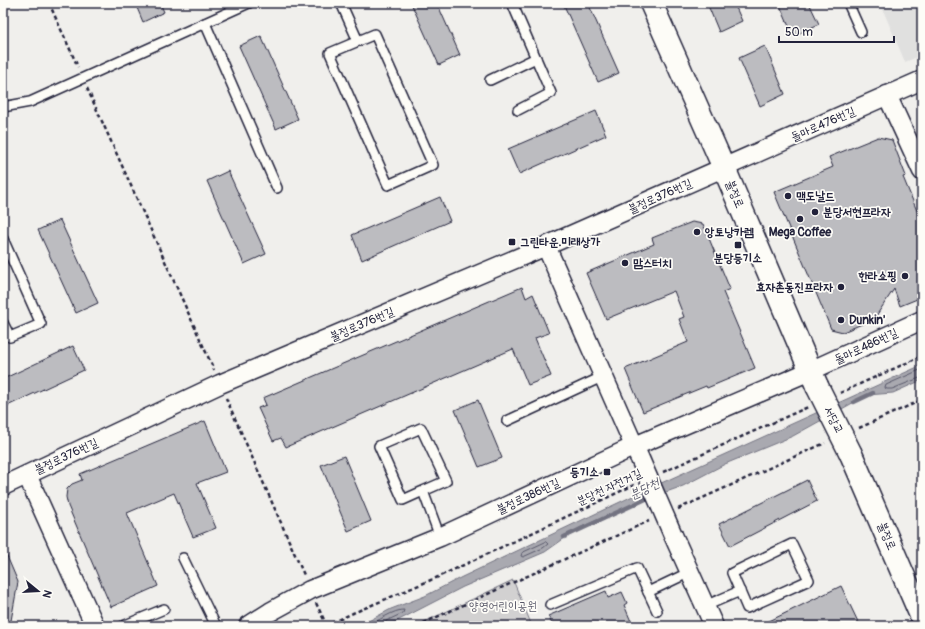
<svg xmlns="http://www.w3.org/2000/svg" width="925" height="629" font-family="Pangolin,'Poor Story',sans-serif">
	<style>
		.built { fill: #e0e0df }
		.green { fill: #d2d1d1; stroke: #7a7a86 }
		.water { fill: #a9a9b0; stroke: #737381 }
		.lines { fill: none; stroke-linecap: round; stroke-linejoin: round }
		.shore { stroke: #58586a; stroke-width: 1 }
		.stream { stroke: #737381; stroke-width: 4.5 }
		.building { fill: #bcbcc0; stroke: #22223b }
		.service-casing { stroke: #22223b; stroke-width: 12 }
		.minor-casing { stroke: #22223b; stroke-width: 21 }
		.secondary-casing { stroke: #22223b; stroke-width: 25 }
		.path { stroke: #22223b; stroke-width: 2.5; stroke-dasharray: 4 3; stroke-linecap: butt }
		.service { stroke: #fdfcf7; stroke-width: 9 }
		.minor { stroke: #fdfcf7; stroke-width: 18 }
		.secondary { stroke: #fdfcf7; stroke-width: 22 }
		.minor-bridge-casing { stroke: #22223b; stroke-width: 21; stroke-linecap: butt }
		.secondary-bridge-casing { stroke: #22223b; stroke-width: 25; stroke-linecap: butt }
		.path-bridge { stroke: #22223b; stroke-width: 2.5; stroke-dasharray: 4 3; stroke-linecap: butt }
		.minor-bridge { stroke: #fdfcf7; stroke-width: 18 }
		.secondary-bridge { stroke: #fdfcf7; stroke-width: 22 }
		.poi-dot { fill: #22223b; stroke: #fdfcf7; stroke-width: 1.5 }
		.labels { text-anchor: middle; stroke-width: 3.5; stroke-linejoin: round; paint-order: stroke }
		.street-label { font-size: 12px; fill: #22223b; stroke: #fdfcf7 }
		.poi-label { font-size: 12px; font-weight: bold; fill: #22223b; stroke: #fdfcf7; text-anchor: start }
		.park-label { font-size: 12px; fill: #575768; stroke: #fdfcf7 }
		.water-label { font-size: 13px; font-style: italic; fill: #58586a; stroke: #fdfcf7 }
	</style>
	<rect width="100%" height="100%" fill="#f0efec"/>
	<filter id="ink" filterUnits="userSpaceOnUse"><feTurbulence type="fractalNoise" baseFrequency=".025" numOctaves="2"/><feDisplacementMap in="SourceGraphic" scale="8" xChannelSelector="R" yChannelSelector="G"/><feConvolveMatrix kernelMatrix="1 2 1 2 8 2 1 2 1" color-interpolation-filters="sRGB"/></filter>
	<g filter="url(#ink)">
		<polygon class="built" points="880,3 922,3 922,55 905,62"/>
		<polygon class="green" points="513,580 532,626 416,626"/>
		<polygon class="water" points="922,365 922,380 893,393 867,395 793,436 725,464 683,486 638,502 579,528 545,552 463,587 397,621 384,626 359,626 391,609 425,596 462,577 637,494"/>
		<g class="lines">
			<g class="shore">
				<polyline points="922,369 886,385 885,388 887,389 892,389 922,377"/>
				<polygon points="546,542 548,544 543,548 523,557 521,556 522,553"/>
				<path d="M368 626C376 622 395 609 404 610L403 613 386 621 385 626"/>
			</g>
			<g class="stream">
				<polyline points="854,402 873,393"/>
				<polyline points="564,537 648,498"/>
			</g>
		</g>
		<g class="building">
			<polygon points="135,3 160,3 164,12 143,22"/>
			<polygon points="411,3 437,3 460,55 439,65"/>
			<polygon points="563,3 588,3 619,73 598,82"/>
			<polygon points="707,3 734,3 742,21 719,32"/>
			<polygon points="779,3 809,3 819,24 793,36"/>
			<polygon points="261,36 298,119 276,129 239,46"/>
			<polygon points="765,46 785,94 760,106 739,58"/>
			<polygon points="596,111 606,135 519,174 508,149"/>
			<polygon points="878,137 892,140 906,176 903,177 922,223 922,297 900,306 894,289 874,319 843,332 831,329 774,192 833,167 829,157"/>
			<polygon points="228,171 266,254 244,264 207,181"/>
			<polygon points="440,197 450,221 362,260 352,235"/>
			<polygon points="60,220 98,303 76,313 38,230"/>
			<polygon points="692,222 703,224 730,289 723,292 755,368 707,388 706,386 643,412 625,369 688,342 679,319 684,317 674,291 606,319 586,273 654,244 652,238"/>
			<polygon points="522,287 526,298 533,294 549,333 535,338 551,376 528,385 513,349 286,447 281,438 273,441 258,408 266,405 263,398"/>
			<polygon points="73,346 84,370 3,408 3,379"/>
			<polygon points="478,400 502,458 479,467 455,410"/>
			<polygon points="205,421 226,472 197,483 216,528 193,537 174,493 127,513 158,586 111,607 68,506 66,497 67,489 72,484 82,480 80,474"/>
			<polygon points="344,456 371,521 348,531 321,465"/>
			<polygon points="807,480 817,501 730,546 719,524"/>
			<polygon points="3,547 18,582 10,626 3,626"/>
			<polygon points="841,586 860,626 759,626"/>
			<polygon points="606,591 608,598 622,592 627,603 624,605 633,626 553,626 548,616"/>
		</g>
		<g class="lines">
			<g class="service-casing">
				<g id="service">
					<polyline points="341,3 358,41"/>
					<polyline points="512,3 551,93 518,110"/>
					<polyline points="848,3 861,32"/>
					<polyline points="205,23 277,188"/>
					<polygon points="375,34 433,165 388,185 330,53"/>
					<polyline points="490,80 536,58"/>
					<polyline points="3,107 30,102 249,3"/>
					<polyline points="3,239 41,324 10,337 3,323"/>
					<polyline points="507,421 604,376"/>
					<polyline points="423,491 403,500 379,446 421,428 446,481 423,491 440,537"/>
					<polygon points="792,544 809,580 747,608 732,573"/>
					<polyline points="183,558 216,626"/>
					<polyline points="648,592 690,572"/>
					<polyline points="550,605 637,568 657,611"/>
					<polyline points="705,606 740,591"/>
					<polyline points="123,626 164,609"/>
				</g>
			</g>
			<g class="minor-casing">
				<g id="minor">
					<polyline points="887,95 922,171"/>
					<polyline points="546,246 639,457"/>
					<polyline points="27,475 95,626"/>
					<polyline points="3,486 220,384 546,246 922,80"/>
					<polyline points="673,535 714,626"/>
					<polyline points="248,626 270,612 310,590 440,537 635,446 810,371 922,320"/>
				</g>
			</g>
			<g class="secondary-casing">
				<g id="secondary">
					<polyline points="651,3 724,168 817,386"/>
					<polyline points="851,454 922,618"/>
				</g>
			</g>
			<g class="path">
				<polyline points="49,3 78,67"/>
				<polyline points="87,88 214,370"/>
				<polyline points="840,393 922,356"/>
				<polyline points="226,398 304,575"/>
				<polyline points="859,428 922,400"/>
				<polyline points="663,472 808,407"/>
				<polyline points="678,509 825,443"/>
				<polyline points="326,626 353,613 438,577 634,485"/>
				<polyline points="417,626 649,521"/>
			</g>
			<use href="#service" class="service"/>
			<use href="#minor" class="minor"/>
			<use href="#secondary" class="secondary"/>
			<g class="minor-bridge-casing">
				<polyline id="minor-bridge" points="640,459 673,535"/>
			</g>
			<g class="secondary-bridge-casing">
				<polyline id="secondary-bridge" points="817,386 851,454"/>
			</g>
			<polyline class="path-bridge" points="316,603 327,626"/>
			<use href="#minor-bridge" class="minor-bridge"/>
			<use href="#secondary-bridge" class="secondary-bridge"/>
		</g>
	</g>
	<g class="poi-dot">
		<circle cx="788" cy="196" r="4"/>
		<circle cx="815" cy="212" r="4"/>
		<circle cx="800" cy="219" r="4"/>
		<circle cx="697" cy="232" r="4"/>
		<rect x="508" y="238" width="8" height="8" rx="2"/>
		<rect x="734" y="241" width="8" height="8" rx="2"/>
		<circle cx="625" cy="263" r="4"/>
		<circle cx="905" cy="276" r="4"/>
		<circle cx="841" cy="287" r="4"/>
		<circle cx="841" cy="320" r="4"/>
		<rect x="603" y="468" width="8" height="8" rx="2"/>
	</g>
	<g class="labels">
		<g class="street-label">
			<text transform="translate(823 124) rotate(-24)" y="4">돌마로476번길</text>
			<text transform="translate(735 194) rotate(67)" y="4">불정로</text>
			<text transform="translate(660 196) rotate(-24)" y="4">불정로376번길</text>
			<text transform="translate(362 324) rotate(-23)" y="4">불정로376번길</text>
			<text transform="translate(866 346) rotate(-25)" y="4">돌마로486번길</text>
			<text transform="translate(834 420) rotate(63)" y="4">서당교</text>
			<text transform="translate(66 456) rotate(-25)" y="4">불정로376번길</text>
			<text transform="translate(609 487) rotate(-25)" y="4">분당천 자전거길</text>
			<text transform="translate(528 496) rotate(-25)" y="4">불정로386번길</text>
			<text transform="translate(887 536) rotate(67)" y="4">불정로</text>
		</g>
		<g class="poi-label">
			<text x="796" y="200">맥도날드</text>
			<text x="823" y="216">분당서현프라자</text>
			<text x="705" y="236">앙토낭카렘</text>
			<text x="800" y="236" text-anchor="middle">Mega Coffee</text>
			<text x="520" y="246">그린타운.미래상가</text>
			<text x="738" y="262" text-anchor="middle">분당등기소</text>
			<text x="633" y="267">맘스터치</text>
			<text x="897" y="280" text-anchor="end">한라쇼핑</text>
			<text x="833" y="291" text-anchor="end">효자촌동진프라자</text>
			<text x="849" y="324">Dunkin'</text>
			<text x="599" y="476" text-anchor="end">등기소</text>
		</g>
		<g class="park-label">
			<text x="503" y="610">양영어린이공원</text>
		</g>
		<g class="water-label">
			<text transform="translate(644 488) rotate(-25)" y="5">분당천</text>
		</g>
	</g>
	<rect width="925" height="629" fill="none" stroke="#fdfcf7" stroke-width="16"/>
	<rect x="8" y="8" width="909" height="613" fill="none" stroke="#22223b" stroke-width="1.5" filter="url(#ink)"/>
	<g transform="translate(38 591) rotate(108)" stroke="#fdfcf7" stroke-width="3" paint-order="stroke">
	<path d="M0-3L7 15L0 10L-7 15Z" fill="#22223b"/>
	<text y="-6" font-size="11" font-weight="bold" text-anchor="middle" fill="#22223b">N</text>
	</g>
	<path d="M779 36v6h115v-6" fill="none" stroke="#22223b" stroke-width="2"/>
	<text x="785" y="36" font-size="12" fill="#22223b" stroke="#fdfcf7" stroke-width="3" paint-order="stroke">50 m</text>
</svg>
